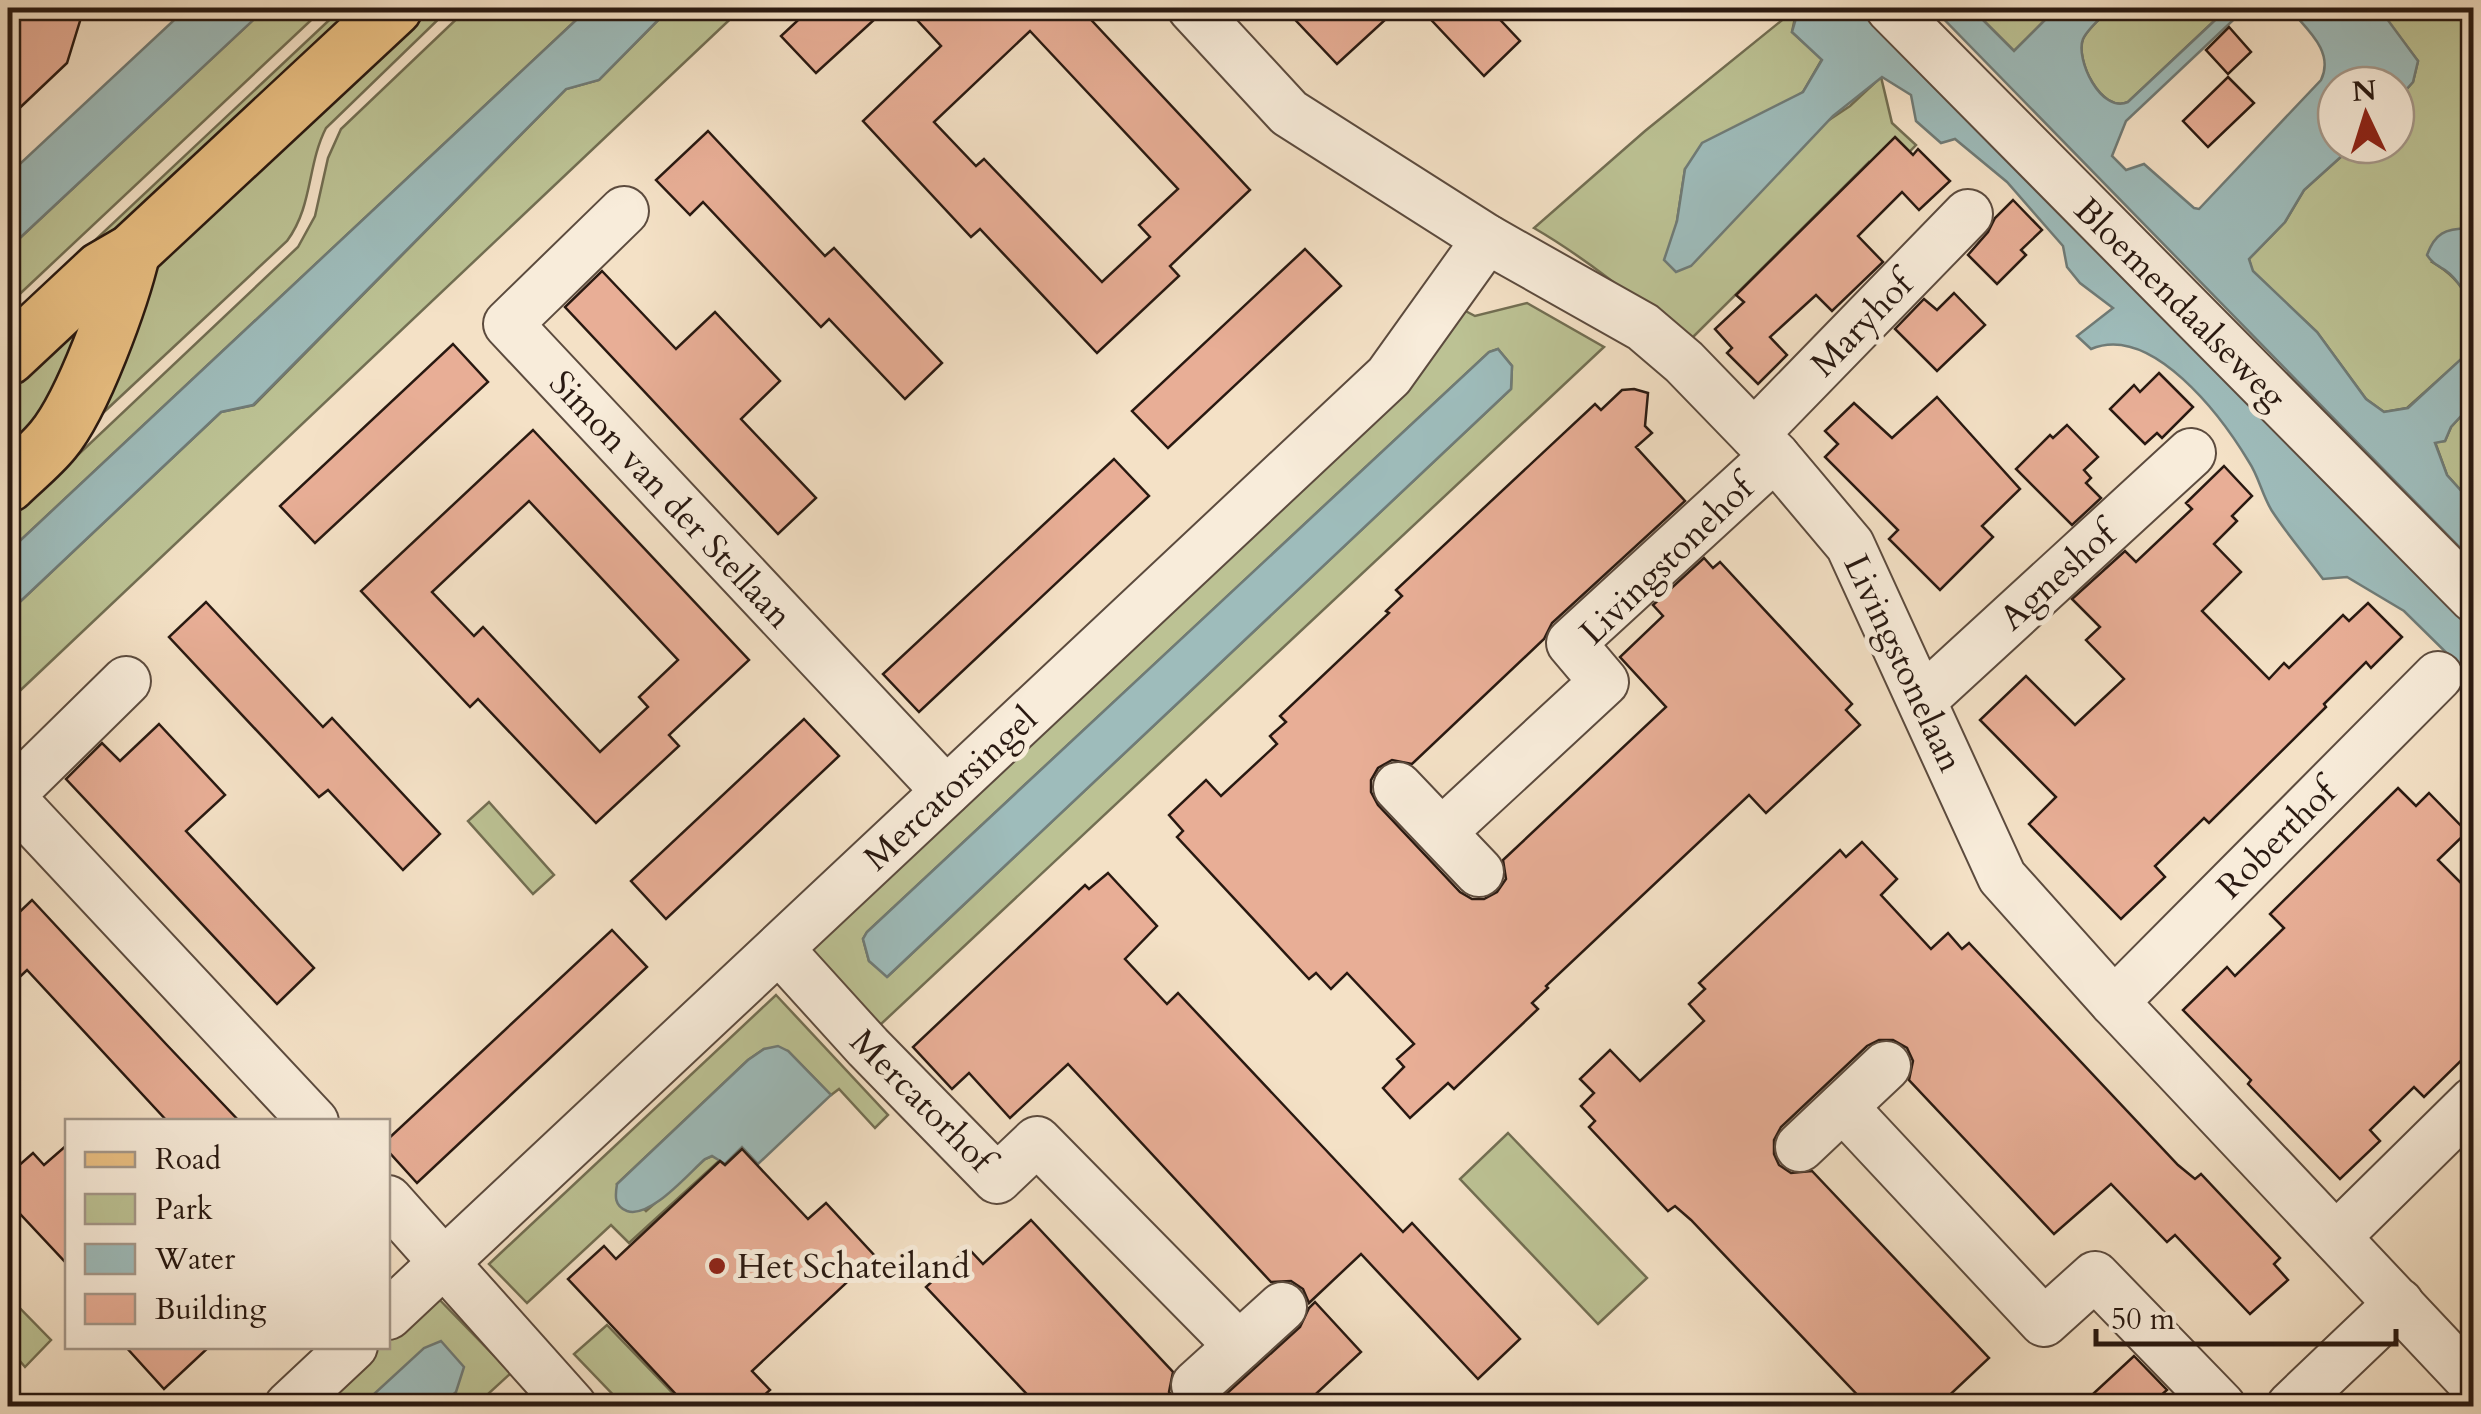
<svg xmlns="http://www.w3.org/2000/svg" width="2481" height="1414" font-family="Cardo,serif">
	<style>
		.green { fill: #bcc294; stroke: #726e52; stroke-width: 2.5; fill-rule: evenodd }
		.water { fill: #9ebcbb; stroke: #6f7b77; stroke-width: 2.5 }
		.building { fill: #e8ae96; stroke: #291911; stroke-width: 2.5; fill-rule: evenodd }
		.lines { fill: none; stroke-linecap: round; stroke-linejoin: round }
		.minor-casing { stroke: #5c4b3e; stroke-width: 52 }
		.major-casing { stroke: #291911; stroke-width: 60 }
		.minor { stroke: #f8ecda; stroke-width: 48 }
		.major { stroke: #eac083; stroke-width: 55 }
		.poi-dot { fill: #8f2418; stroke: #f8ecda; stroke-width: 4 }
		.labels { text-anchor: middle; stroke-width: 10; stroke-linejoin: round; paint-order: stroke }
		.street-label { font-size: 35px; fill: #291911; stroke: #f8ecda }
		.poi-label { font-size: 35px; fill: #291911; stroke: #f8ecda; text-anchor: start }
	</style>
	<rect width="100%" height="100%" fill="#f4e1c6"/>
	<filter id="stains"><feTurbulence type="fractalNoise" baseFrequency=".002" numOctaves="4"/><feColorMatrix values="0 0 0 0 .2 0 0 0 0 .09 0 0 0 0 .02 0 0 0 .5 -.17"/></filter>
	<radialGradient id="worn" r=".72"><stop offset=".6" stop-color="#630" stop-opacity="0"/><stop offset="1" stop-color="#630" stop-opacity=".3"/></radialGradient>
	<g class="green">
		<polygon points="266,8 324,8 8,305 8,249"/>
		<polygon points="342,8 360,8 69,282 8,322"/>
		<path d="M425 8H450L326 128C307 165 313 206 287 241L89 426 147 274 246 176Z"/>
		<polygon points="468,8 589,8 8,552 8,521 298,247 315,216 328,158 341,129"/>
		<polygon points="670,8 742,8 8,702 8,613 221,412 254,405 566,89 599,80"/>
		<path d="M1797 8 1792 32 1822 59 1803 92 1685 169 1677 221 1850 106 1881 77 1892 123 1916 145 1886 176 1869 162 1688 342C1638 301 1589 260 1534 228L1645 131Z"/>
		<polygon points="1971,8 2057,8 2014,51"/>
		<path d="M2111 8H2228L2128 102C2101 114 2075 59 2083 39 2088 28 2103 16 2111 8Z"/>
		<path d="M2378 8H2473V231L2468 228 2432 262C2470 284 2473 307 2474 348L2407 408 2384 412 2366 399 2317 332 2252 271 2249 259 2285 222 2304 190 2354 145H2396V101L2413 82 2418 61Z"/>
		<polygon points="100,284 67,392 8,468 8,371"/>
		<path d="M1527 303 1604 347 880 1025 812 954 822 925 1456 306 1475 316ZM1498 349 1512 366 1511 389 888 976 869 961 863 939 867 932 1489 352Z"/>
		<polygon points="2473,403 2473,504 2447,475 2435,442 2445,441 2451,427"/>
		<polygon points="489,802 554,875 533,894 468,821"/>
		<polygon points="776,995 888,1115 875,1128 839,1089 831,1095 788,1051 764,1049 748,1060 617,1184 646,1211 705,1159 712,1156 720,1160 629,1243 611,1225 527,1303 489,1264"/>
		<polygon points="1508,1133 1647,1278 1598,1324 1460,1179"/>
		<polygon points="431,1291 511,1373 475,1406 307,1406 371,1347 388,1346 388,1331"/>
		<polygon points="8,1296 51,1340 25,1367 8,1347"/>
		<polygon points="607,1325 685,1406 624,1406 574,1354"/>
	</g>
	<g class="water">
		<polygon points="187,8 266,8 8,249 8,175"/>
		<polygon points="589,8 670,8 599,80 566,89 253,405 221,412 8,613 8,552"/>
		<path d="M1799 8H1869L2002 139 2473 624V679L2404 611 2347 577 2323 579C2306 556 2287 534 2272 511 2262 495 2259 477 2249 462 2222 417 2152 323 2091 349L2077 336 2113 308 2080 283 2067 267 2063 246 2007 182 1955 139 1941 143 1916 121 1911 95 1882 77 1833 116 1691 266 1676 272 1664 260 1677 221 1685 169 1702 143 1803 92 1822 60 1792 32Z"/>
		<path d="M1933 8H1971L2014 51 2057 8H2111C2103 16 2088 28 2083 39 2075 59 2101 114 2128 102L2228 8H2246L2126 121 2112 156 2126 170 2144 164 2194 208 2199 209 2321 80C2335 51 2306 29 2289 8H2379L2418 61 2413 82 2396 101V85H2336V145H2354L2304 190 2285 222 2249 259 2253 271 2317 332 2366 399 2384 412 2408 408 2473 348V403L2451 427 2445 441 2435 443 2447 475 2473 504V561Z"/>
		<path d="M2468 228 2473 231V311C2468 297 2458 279 2445 270 2437 265 2432 263 2427 255 2435 233 2445 229 2468 228Z"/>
		<polygon points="1498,349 1512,366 1511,389 887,977 869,961 863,939 867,932 1489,352"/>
		<path d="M778 1046 788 1051 831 1095 758 1164 742 1147 725 1164 712 1156 705 1159C688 1174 650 1219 627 1211 614 1206 615 1196 617 1184L748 1060 764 1049Z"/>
		<polygon points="441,1341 464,1367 456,1392 440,1406 361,1406 424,1348"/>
	</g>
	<g class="building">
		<polygon points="8,8 84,8 67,63 8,119"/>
		<polygon points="811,8 887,8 816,73 781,36"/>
		<path d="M906 8H1080L1250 190 1170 266 1179 276 1097 353 980 229 971 237 863 121 941 46ZM1030 31 1178 189 1139 225 1150 237 1102 282 984 159 976 166 934 122Z"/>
		<polygon points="1284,8 1398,8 1337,64"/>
		<polygon points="1420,8 1489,8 1520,41 1484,76"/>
		<polygon points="2229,27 2251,52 2228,74 2206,50"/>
		<polygon points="2228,77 2254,103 2208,147 2183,121"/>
		<polygon points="708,131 825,256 834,248 942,363 905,399 829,319 821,327 703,202 690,215 656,180"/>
		<polygon points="1895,137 1913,155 1918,149 1950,181 1919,210 1902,192 1858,236 1883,262 1832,311 1816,295 1770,337 1787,355 1758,384 1727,353 1732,348 1715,329 1744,302 1736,295"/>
		<polygon points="2013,200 2042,230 2021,250 2026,255 1997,284 1968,255 1988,232 1995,218"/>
		<polygon points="1305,249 1341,286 1168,448 1132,411"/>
		<polygon points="602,271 676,349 715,312 780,381 741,419 816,498 778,534 565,307"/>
		<polygon points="1954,293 1985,325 1937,371 1895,329 1924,299 1937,310"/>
		<polygon points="453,344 488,382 315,543 280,506"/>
		<polygon points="2159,373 2193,407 2162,438 2157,433 2145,444 2110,409 2134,385 2140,392"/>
		<polygon points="1634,389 1648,393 1645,426 1652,433 1636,447 1685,501 1552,623 1544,639 1412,764 1392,760 1378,768 1371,780 1371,792 1378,805 1460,892 1472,899 1484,899 1497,892 1506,879 1503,860 1666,707 1620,657 1663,616 1653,605 1704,558 1713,568 1720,562 1852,704 1846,710 1860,725 1766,813 1749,795 1546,986 1548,988 1532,1003 1538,1009 1454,1089 1448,1083 1410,1118 1383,1088 1404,1067 1397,1059 1414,1044 1347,973 1331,989 1316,973 1309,979 1177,837 1183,831 1169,815 1206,780 1221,796 1277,744 1270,736 1286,722 1280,716 1389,613 1386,611 1402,596 1396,590 1595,404 1601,410 1622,390"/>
		<polygon points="1937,397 2020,489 1982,526 1993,537 1940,590 1889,539 1898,530 1825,457 1838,444 1825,431 1854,403 1892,438"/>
		<polygon points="2067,425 2098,457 2084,470 2091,478 2086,483 2101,498 2072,525 2016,469 2050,435 2053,438"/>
		<path d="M533 430 749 660 669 735 679 746 596 823 478 699 470 707 361 591ZM529 501 678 660 639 697 648 707 600 752 483 627 474 636 432 592Z"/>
		<polygon points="1114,459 1149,496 919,712 883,674"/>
		<polygon points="2224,466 2252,496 2232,516 2237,521 2214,544 2241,572 2202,611 2269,679 2284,663 2289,668 2343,615 2349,621 2368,603 2402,637 2371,668 2366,662 2324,704 2326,707 2209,823 2204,818 2155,866 2165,877 2121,919 2029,824 2056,797 1980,720 2026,676 2075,725 2124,679 2086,640 2100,627 2072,599 2125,551 2136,562 2192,509 2186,503"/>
		<polygon points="206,602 323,727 332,718 440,834 403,870 328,790 319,797 169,637"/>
		<polygon points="804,719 839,756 666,919 631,881"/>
		<polygon points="159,724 225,795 186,831 314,968 277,1004 66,779 102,743 120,761"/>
		<polygon points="2398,788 2416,806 2429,793 2467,832 2438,860 2474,896 2474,1048 2424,1097 2414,1087 2370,1130 2380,1141 2340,1179 2248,1084 2251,1080 2183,1010 2227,967 2235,976 2284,928 2270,914"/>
		<polygon points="1862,842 1897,879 1881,895 1931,949 1948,933 1962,949 1969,943 2178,1165 2195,1179 2201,1174 2280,1258 2274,1264 2288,1280 2250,1314 2175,1235 2167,1242 2111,1184 2054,1234 1909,1080 1913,1061 1907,1048 1893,1040 1879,1040 1867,1046 1781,1127 1774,1140 1774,1154 1779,1165 1791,1173 1812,1171 1989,1358 1938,1406 1868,1406 1691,1220 1675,1206 1668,1211 1589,1127 1595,1121 1581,1106 1594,1093 1580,1079 1610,1050 1640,1081 1704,1021 1689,1004 1705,989 1699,983 1840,850 1846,857"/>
		<polygon points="1108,873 1157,926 1125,959 1167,1004 1178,993 1403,1232 1412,1223 1520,1339 1478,1379 1361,1254 1309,1303 1303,1289 1291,1281 1271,1282 1068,1064 1010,1118 969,1073 952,1089 913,1047 1085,885 1089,889"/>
		<polygon points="32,900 166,1044 240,1122 168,1122 27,970 8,988 8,923"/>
		<polygon points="612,930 647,967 417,1183 388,1151 388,1139"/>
		<polygon points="68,1144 68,1265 8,1201 8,1175 33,1153 44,1165"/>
		<polygon points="742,1149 808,1219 826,1203 875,1256 752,1371 770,1390 752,1406 687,1406 568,1279 604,1246 616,1259 720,1161 725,1165"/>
		<polygon points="1031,1220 1173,1372 1169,1392 1180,1406 1038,1406 926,1287 968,1248 983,1264"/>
		<polygon points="1315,1302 1361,1352 1303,1406 1213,1406 1300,1327 1309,1308"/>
		<polygon points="125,1346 210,1346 164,1389"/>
		<polygon points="2134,1356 2167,1390 2149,1406 2080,1406"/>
	</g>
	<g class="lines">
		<g class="minor-casing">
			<g id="minor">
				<polyline points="1192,8 1289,113 1487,239 1643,327 1684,362 1775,456 1850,545 2002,877 2114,1002 2474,1384"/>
				<polyline points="1890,8 2474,598"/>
				<polyline points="624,211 508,324 946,791"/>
				<polyline points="1754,434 1968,214"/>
				<polyline points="126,681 9,796 314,1122"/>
				<polyline points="1923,699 2191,453"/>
				<polyline points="1398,787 1479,872"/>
				<polyline points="1443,831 1604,682 1571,643 1775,456"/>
				<polyline points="779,949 868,1047 997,1179 1037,1141 1239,1346"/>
				<polyline points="2114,1002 2438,676"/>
				<polyline points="1843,1107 2044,1322 2095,1276 2221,1406"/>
				<polyline points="1800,1147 1886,1066"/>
				<polyline points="388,1200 572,1406"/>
				<polyline points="2336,1237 2474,1101"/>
				<polyline points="388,1315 1389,376 1487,239"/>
				<polyline points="1196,1385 1282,1307"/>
				<polyline points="289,1406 353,1346"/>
				<polyline points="2291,1406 2399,1303"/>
			</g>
		</g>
		<g class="major-casing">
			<g id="major">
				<polyline points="8,357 101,270 132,252 394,8"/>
				<path d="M8 484C22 470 40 456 53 440 83 404 121 299 132 252"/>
			</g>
		</g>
		<use href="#minor" class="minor"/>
		<use href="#major" class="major"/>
	</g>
	<circle class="poi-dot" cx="717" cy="1266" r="10"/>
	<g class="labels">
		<g class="street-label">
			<text transform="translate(2181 303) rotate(45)" y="12">Bloemendaalseweg</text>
			<text transform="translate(1861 324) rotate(-46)" y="12">Maryhof</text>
			<text transform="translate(671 499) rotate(47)" y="12">Simon van der Stellaan</text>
			<text transform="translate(1666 560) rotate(-44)" y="12">Livingstonehof</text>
			<text transform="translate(2057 576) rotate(-42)" y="12">Agneshof</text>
			<text transform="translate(1904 663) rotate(65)" y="12">Livingstonelaan</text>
			<text transform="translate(950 788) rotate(-43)" y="12">Mercatorsingel</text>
			<text transform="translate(2276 839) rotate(-45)" y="12">Roberthof</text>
			<text transform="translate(922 1100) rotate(45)" y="12">Mercatorhof</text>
		</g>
		<g class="poi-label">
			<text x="737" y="1278">Het Schateiland</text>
		</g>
	</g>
	<rect width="2481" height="1414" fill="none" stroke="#f4e1c6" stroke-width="40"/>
	<rect x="10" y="10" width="2461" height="1394" fill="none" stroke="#291911" stroke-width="5"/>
	<rect x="20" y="20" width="2441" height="1374" fill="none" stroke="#291911" stroke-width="2.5"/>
	<rect x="65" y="1119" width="325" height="230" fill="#f8ecda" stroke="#a5988a" stroke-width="2.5"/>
	<rect x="85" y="1152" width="50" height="15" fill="#eac083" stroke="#a5988a" stroke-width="2.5"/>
	<text x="155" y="1169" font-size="30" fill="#291911">Road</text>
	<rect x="85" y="1194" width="50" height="30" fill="#bcc294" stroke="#a5988a" stroke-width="2.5"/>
	<text x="155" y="1219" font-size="30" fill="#291911">Park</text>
	<rect x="85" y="1244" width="50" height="30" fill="#9ebcbb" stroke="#a5988a" stroke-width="2.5"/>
	<text x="155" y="1269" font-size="30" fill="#291911">Water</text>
	<rect x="85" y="1294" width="50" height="30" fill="#e8ae96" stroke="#a5988a" stroke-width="2.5"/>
	<text x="155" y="1319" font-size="30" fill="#291911">Building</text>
	<g transform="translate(2366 115) rotate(356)"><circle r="48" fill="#f8ecda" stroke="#a5988a" stroke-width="2.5"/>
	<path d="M0-8L18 38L0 25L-18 38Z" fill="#8f2418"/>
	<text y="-15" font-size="28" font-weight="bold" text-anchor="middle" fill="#291911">N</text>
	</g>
	<path d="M2096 1329v15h300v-15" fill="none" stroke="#291911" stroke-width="5"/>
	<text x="2111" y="1329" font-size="30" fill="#291911" stroke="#f8ecda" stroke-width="8" paint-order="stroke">50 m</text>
	<rect width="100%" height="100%" filter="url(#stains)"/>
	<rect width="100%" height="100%" fill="url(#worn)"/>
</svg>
